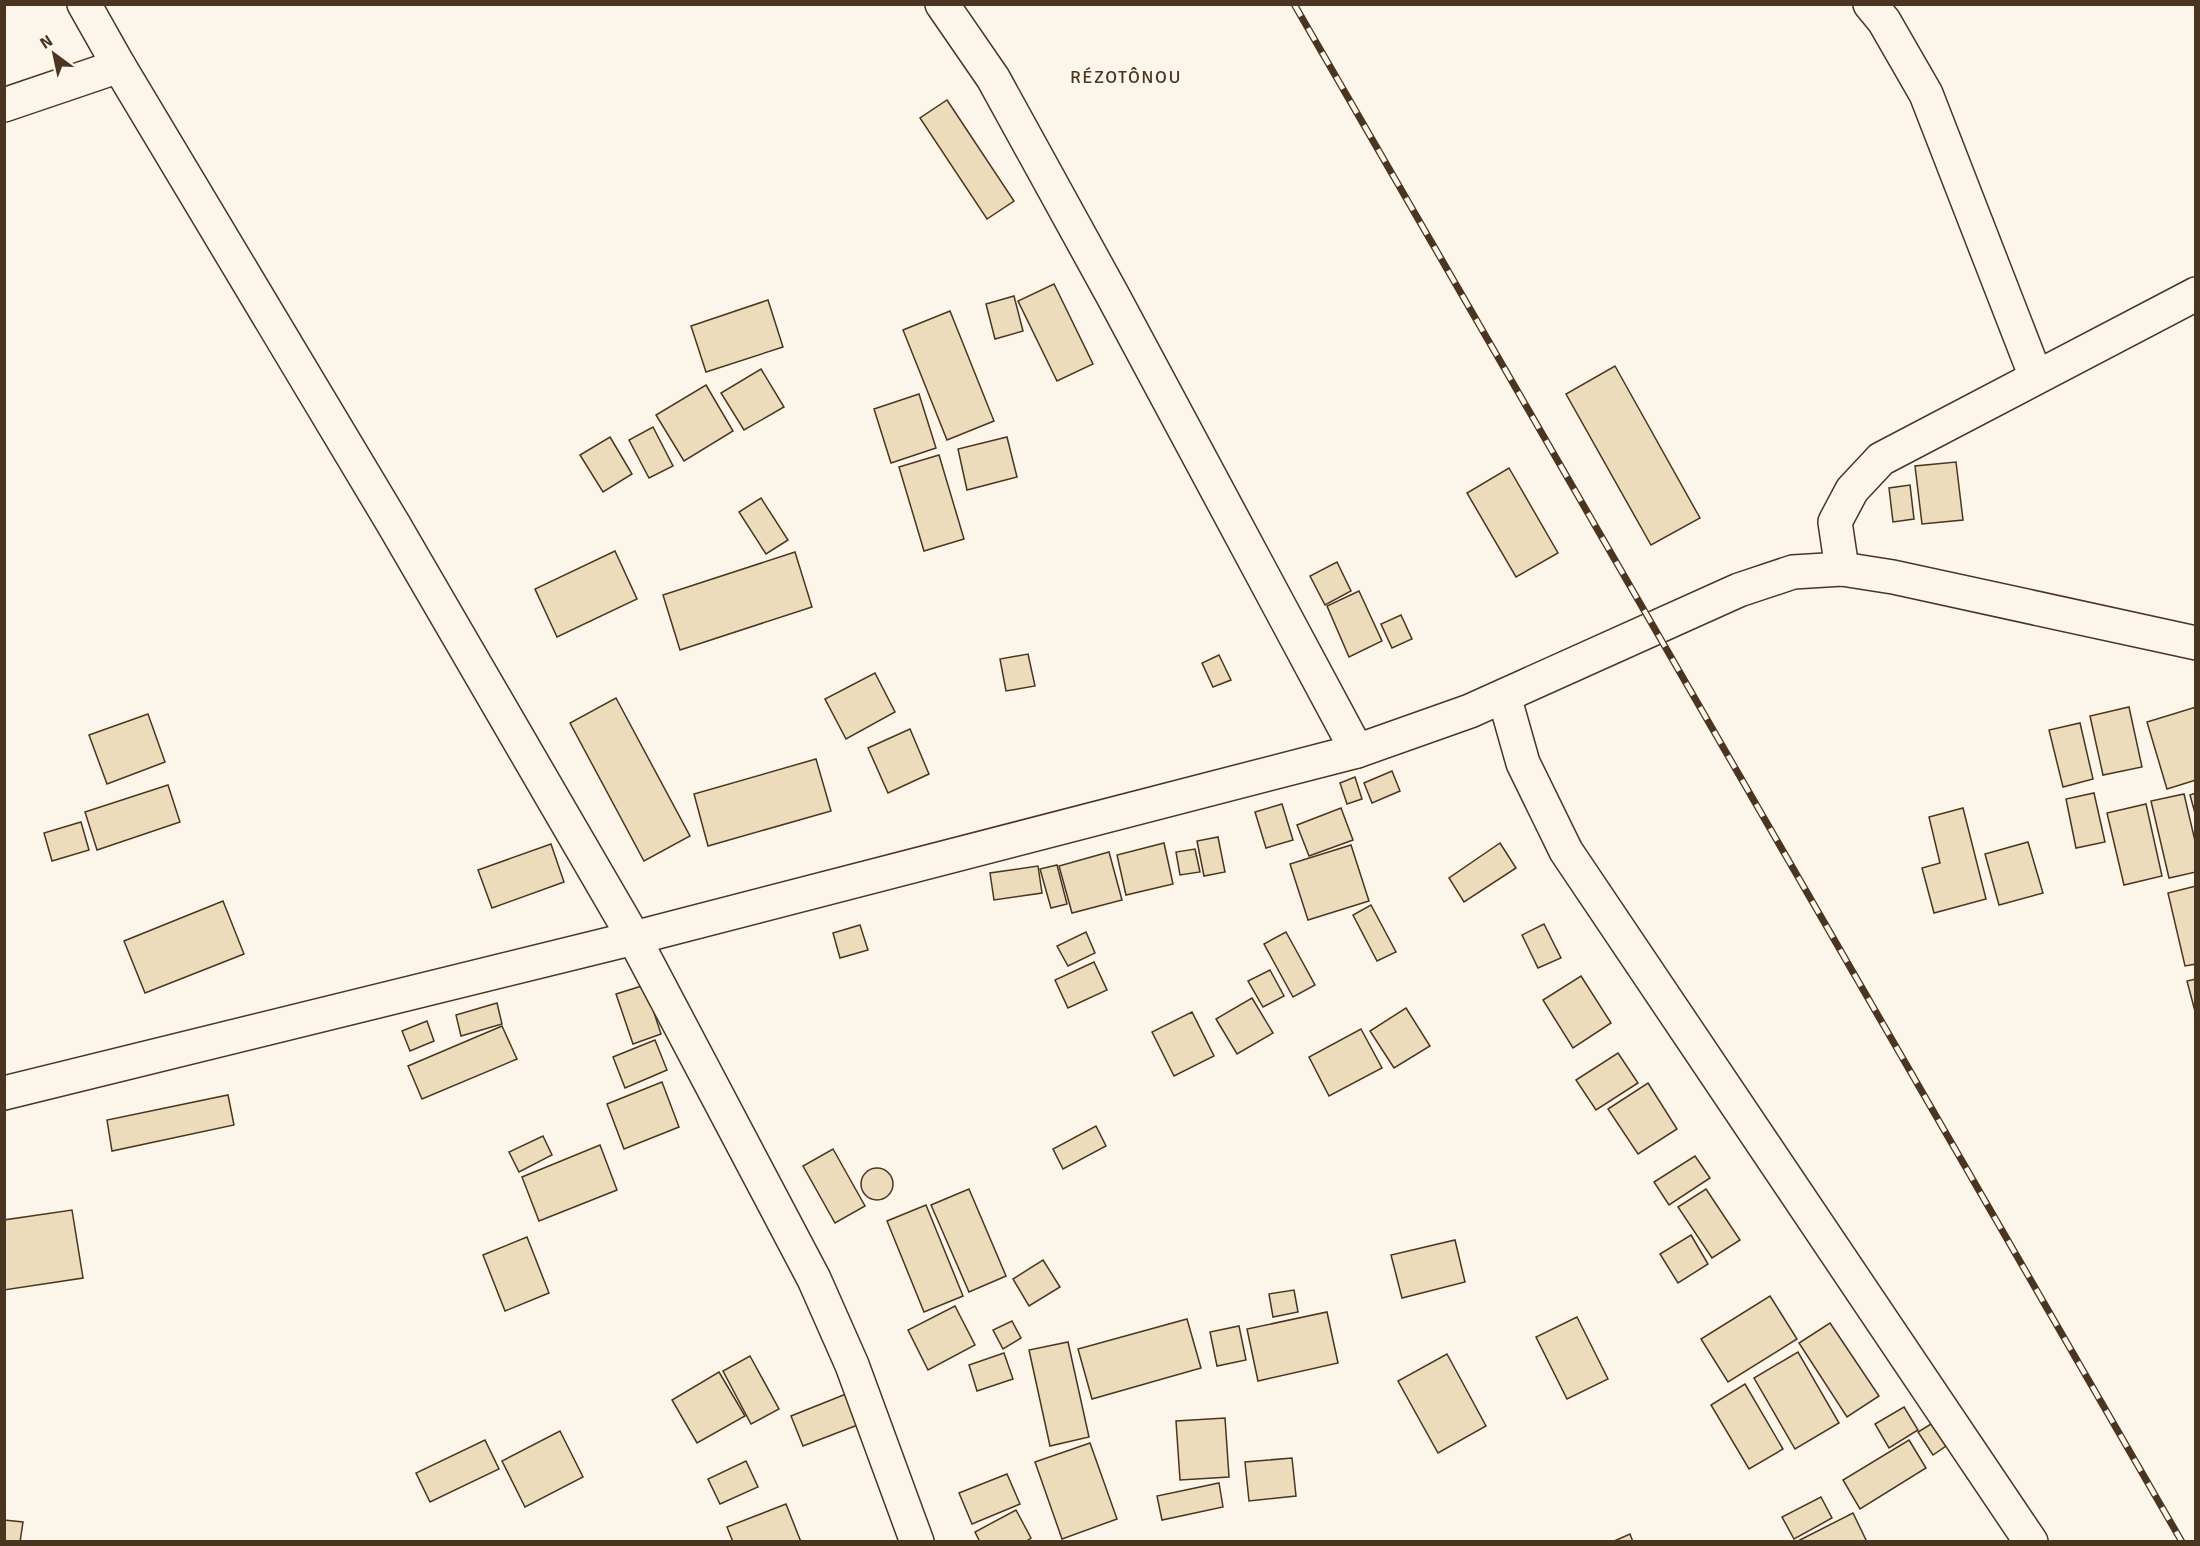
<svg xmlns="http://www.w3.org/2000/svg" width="2200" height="1546" font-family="Signika,sans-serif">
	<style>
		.building { fill: #ecdcbc; stroke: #4a3520; stroke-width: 1.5 }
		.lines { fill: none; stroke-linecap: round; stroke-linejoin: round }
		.minor-casing { stroke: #4a3520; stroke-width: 36 }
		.major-casing { stroke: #4a3520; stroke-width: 36 }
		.minor { stroke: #fbf6e9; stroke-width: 33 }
		.major { stroke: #fbf6e9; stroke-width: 33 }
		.rail-casing { stroke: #4a3520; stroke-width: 7 }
		.rail { stroke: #fbf6e9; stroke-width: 4.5; stroke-dasharray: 14; stroke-linecap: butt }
		.labels { text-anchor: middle; stroke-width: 4.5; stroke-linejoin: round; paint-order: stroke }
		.quarter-label { font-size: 18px; letter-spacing: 1.5px; fill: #4a3520; stroke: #fbf6e9 }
	</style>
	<rect width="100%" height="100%" fill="#fbf6e9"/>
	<g class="building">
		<polygon points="947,100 1014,201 987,219 920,118"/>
		<polygon points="1054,284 1093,364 1057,381 1018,301"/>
		<polygon points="1014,296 1023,331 995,339 986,304"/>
		<polygon points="768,300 783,347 706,372 691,326"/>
		<polygon points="950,311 994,421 947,440 903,330"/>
		<polygon points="1615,366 1700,518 1651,545 1566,394"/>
		<polygon points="761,369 784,407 744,430 721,393"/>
		<polygon points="706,385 733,431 684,461 656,415"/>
		<polygon points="919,394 936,448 891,463 874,409"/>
		<polygon points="653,427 673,466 649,478 629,440"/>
		<polygon points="610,437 632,474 603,492 580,455"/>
		<polygon points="1007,437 1017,477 967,490 958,449"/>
		<polygon points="939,455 964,539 924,551 899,467"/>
		<polygon points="1956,462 1963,520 1922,524 1915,466"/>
		<polygon points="1509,468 1558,553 1516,577 1467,493"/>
		<polygon points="1910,485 1914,519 1893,522 1889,488"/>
		<polygon points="761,498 788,540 766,554 739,512"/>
		<polygon points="615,551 637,599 557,637 535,589"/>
		<polygon points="795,552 812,607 680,650 663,595"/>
		<polygon points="1337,562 1351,591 1325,605 1310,576"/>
		<polygon points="1359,591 1382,641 1349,657 1327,606"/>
		<polygon points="1401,615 1412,639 1392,648 1381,624"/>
		<polygon points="1028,654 1035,686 1006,691 1000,659"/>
		<polygon points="1219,655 1231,680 1213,687 1202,663"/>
		<polygon points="875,673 895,712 846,739 825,699"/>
		<polygon points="616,698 690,836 644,861 570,723"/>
		<polygon points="2129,707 2142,767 2103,775 2090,716"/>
		<polygon points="2196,707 2196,780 2167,789 2147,722"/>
		<polygon points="148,714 165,762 107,784 89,735"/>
		<polygon points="2080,723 2093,779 2063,787 2049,730"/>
		<polygon points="910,729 929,774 888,793 868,748"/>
		<polygon points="816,759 831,811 708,846 694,794"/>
		<polygon points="1392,771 1400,791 1372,803 1364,783"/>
		<polygon points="1355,777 1362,799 1347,804 1340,783"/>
		<polygon points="168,785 180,822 97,850 85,812"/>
		<polygon points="2094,793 2105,842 2076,848 2066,799"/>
		<polygon points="2196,793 2196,817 2190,795"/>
		<polygon points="2184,794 2196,845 2196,872 2169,878 2151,801"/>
		<polygon points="1282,804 1293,840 1266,848 1255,812"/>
		<polygon points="2146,804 2162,876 2124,885 2107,813"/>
		<polygon points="1341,808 1353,840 1309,856 1297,825"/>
		<polygon points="1963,808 1986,899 1934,913 1922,868 1940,863 1929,817"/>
		<polygon points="81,822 89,850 52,861 44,833"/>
		<polygon points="1218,837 1225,872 1204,876 1197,841"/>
		<polygon points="2028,842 2043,893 1999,905 1985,854"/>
		<polygon points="1164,843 1173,884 1126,895 1117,855"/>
		<polygon points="1500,843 1516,868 1464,902 1449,878"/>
		<polygon points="551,844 564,882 492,908 478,870"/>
		<polygon points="1351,845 1369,901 1308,920 1290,864"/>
		<polygon points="1195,849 1200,872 1180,875 1176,852"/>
		<polygon points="1109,852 1122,900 1072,913 1059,866"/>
		<polygon points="1057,865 1067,904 1051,908 1040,869"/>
		<polygon points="1038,866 1042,893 994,900 990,873"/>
		<polygon points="2196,886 2196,964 2185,966 2168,893"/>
		<polygon points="223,901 244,954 145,993 124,941"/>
		<polygon points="1371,905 1396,952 1377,961 1353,915"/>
		<polygon points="1544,924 1561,958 1538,968 1522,935"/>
		<polygon points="860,925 868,950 840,958 833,933"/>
		<polygon points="1086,932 1095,953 1068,966 1057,946"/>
		<polygon points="1286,932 1315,985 1293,997 1264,944"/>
		<polygon points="1094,962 1107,990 1068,1008 1055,980"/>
		<polygon points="1270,970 1284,996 1263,1007 1248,981"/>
		<polygon points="1581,976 1611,1023 1573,1048 1543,1000"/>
		<polygon points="2196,979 2196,1015 2187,981"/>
		<polygon points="645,985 661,1034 633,1044 616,994"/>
		<polygon points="1252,998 1273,1033 1237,1054 1216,1019"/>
		<polygon points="497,1003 502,1024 461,1036 456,1015"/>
		<polygon points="1406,1008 1430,1046 1394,1068 1370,1031"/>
		<polygon points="1192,1012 1214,1056 1174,1076 1152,1032"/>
		<polygon points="427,1021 434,1041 410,1051 402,1031"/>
		<polygon points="502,1026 517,1059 422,1099 408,1066"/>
		<polygon points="1361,1029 1382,1068 1329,1096 1309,1057"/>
		<polygon points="655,1040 667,1070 625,1088 613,1057"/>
		<polygon points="1618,1053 1638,1083 1596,1110 1576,1080"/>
		<polygon points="662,1082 679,1127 624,1149 607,1104"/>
		<polygon points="1648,1083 1677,1129 1638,1154 1608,1109"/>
		<polygon points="228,1095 234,1125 112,1151 107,1120"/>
		<polygon points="1096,1126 1106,1146 1063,1169 1053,1149"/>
		<polygon points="543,1136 552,1155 519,1172 509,1152"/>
		<polygon points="600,1145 617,1190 539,1221 522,1177"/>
		<polygon points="833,1149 865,1206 835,1223 803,1166"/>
		<polygon points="1695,1156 1710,1178 1669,1205 1654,1182"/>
		<circle cx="877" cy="1184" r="16"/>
		<polygon points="969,1189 1006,1276 969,1292 931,1205"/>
		<polygon points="1706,1189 1740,1240 1712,1258 1678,1207"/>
		<polygon points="926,1205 963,1296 924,1312 887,1221"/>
		<polygon points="72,1210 83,1278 4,1290 4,1220"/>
		<polygon points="1691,1235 1708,1264 1678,1283 1660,1254"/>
		<polygon points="527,1237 549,1293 505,1311 483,1255"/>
		<polygon points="1455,1240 1465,1282 1402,1298 1391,1255"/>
		<polygon points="1043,1260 1060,1287 1029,1306 1013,1279"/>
		<polygon points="1294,1290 1298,1312 1273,1317 1269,1294"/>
		<polygon points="1770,1296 1797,1339 1728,1382 1701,1339"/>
		<polygon points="955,1306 975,1345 928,1370 908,1330"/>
		<polygon points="1327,1312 1338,1363 1258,1381 1247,1329"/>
		<polygon points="1577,1317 1608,1379 1567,1399 1536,1337"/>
		<polygon points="1187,1319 1201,1368 1092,1399 1078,1349"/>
		<polygon points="1012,1321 1021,1338 1003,1349 993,1330"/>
		<polygon points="1830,1323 1879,1396 1847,1417 1799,1343"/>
		<polygon points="1239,1326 1246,1360 1217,1366 1210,1332"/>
		<polygon points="1068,1342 1089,1437 1050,1446 1029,1350"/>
		<polygon points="1798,1352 1839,1423 1795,1449 1754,1378"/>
		<polygon points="1004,1353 1013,1379 977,1391 969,1365"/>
		<polygon points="1447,1354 1486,1426 1438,1453 1398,1381"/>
		<polygon points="750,1356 779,1409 751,1424 723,1371"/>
		<polygon points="719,1372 745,1416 697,1443 672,1400"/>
		<polygon points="1745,1384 1783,1449 1749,1469 1711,1405"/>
		<polygon points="856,1390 868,1421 803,1446 791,1416"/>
		<polygon points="1904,1407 1918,1430 1889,1448 1875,1424"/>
		<polygon points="1225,1418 1229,1477 1180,1480 1176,1421"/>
		<polygon points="1931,1424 1946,1446 1933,1455 1918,1432"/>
		<polygon points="560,1431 583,1477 525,1507 502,1461"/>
		<polygon points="485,1440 499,1469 430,1502 416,1473"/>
		<polygon points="1909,1440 1926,1468 1860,1509 1843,1480"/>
		<polygon points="1090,1443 1117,1519 1062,1539 1035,1462"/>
		<polygon points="1292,1458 1296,1496 1249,1501 1245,1462"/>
		<polygon points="746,1461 758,1487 720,1504 708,1479"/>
		<polygon points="1007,1474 1020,1504 972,1524 959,1493"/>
		<polygon points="1219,1483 1223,1507 1162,1520 1157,1496"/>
		<polygon points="1821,1497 1832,1518 1794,1539 1782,1517"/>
		<polygon points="786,1504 801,1542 733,1542 727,1527"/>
		<polygon points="1016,1510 1031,1538 1025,1542 980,1542 975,1532"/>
		<polygon points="1853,1513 1867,1542 1796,1542"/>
		<polygon points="4,1520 23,1522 20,1542 4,1542"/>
		<polygon points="1630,1534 1633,1542 1612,1542"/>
	</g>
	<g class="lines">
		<g class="minor-casing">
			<g id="minor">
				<polyline points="84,4 119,66 394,525 634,938 814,1279 852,1365 917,1542"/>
				<polyline points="942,4 993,78 1113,296 1357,751"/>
				<polyline points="1870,4 1884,21 1926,94 2036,377"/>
				<polyline points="4,105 119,66"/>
				<polyline points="1842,569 1835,522 1852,490 1881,459 2196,294"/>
				<polyline points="1504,696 1523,763 1566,851 2031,1542"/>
			</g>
		</g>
		<g class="major-casing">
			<polyline id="major" points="4,1093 634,938 1357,751 1470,711 1739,590 1793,572 1842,569 1893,577 2196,643"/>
		</g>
		<use href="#minor" class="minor"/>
		<use href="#major" class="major"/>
		<g class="rail-casing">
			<polyline id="rail" points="1294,4 2182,1542"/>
		</g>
		<use href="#rail" class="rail"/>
	</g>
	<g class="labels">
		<g class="quarter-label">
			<text x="1126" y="83">RÉZOTÔNOU</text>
		</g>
	</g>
	<rect width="2200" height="1546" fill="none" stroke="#4a3520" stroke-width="12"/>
	<g transform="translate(54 54) rotate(327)" stroke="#fbf6e9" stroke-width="4.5" paint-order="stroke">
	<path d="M0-4.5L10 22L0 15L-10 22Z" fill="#4a3520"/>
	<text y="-9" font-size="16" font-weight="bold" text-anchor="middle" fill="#4a3520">N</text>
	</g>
</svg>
